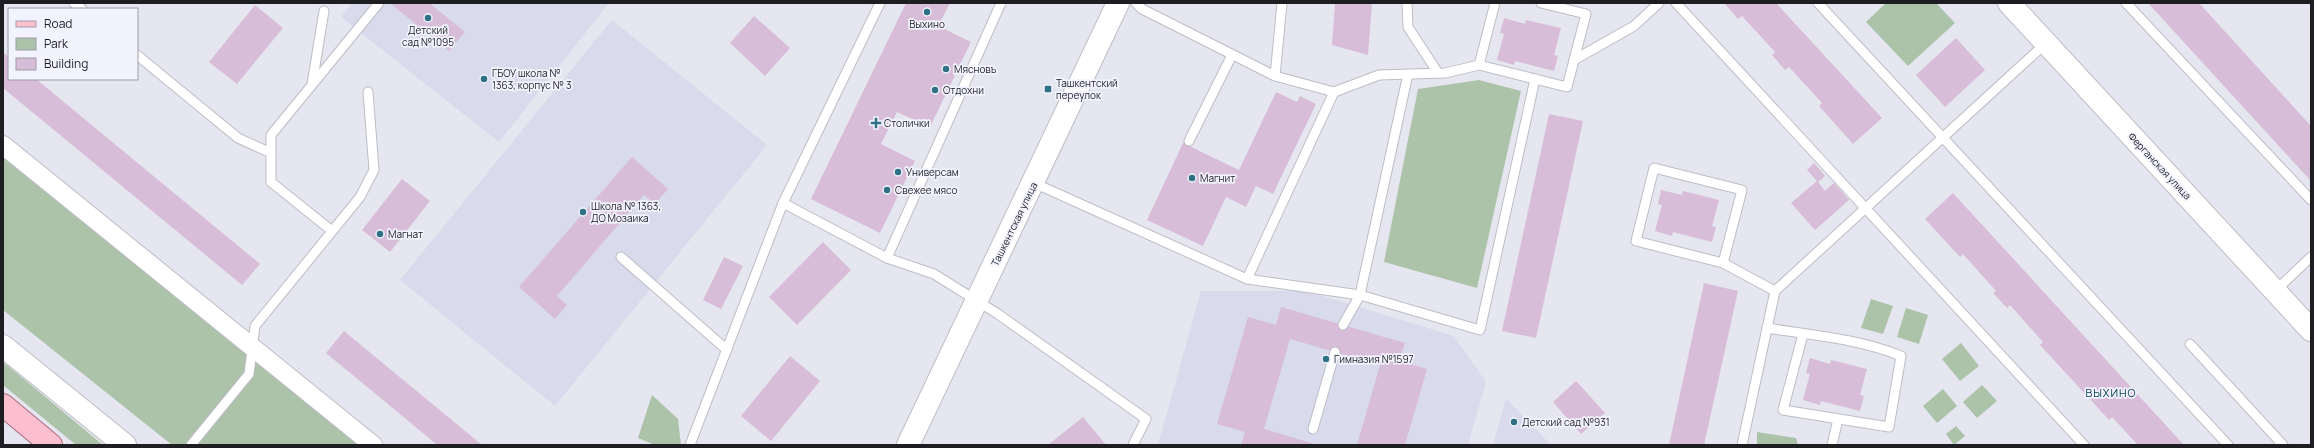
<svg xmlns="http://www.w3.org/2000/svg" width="2314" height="448" font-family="Manrope,sans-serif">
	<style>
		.built { fill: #d9daec }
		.green { fill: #acc3a9 }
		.building { fill: #d8bdd9 }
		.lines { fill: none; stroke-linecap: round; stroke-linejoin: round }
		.lane-casing { stroke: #bdbdc7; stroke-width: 11 }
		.street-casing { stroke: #bdbdc7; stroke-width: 20 }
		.secondary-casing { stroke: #bdbdc7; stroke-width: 24 }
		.primary-casing { stroke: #ac6b7e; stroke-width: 24 }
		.lane { stroke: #fff; stroke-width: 9 }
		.street { stroke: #fff; stroke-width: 18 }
		.secondary { stroke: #fff; stroke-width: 22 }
		.primary { stroke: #fbbfd0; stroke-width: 22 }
		.poi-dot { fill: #307084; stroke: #f2f3fe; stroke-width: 1.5 }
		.labels { text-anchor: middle; stroke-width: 3.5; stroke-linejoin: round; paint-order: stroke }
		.poi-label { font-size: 10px; fill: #1e1e22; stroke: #f2f3fe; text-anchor: start }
		.street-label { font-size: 10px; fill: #1e1e22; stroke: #f2f3fe }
		.neighbourhood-label { font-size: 11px; letter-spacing: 1px; fill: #07404f; stroke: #f2f3fe }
	</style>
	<rect width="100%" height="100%" fill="#e5e6f0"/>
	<g class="built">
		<polygon points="352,3 609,3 499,142 341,17"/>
		<polygon points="612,20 767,145 555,406 400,280"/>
		<polygon points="1201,291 1306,291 1454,336 1486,382 1468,445 1158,445"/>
		<polygon points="1506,398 1551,445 1493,445"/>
	</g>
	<g class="green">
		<polygon points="1886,3 1936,3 1955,23 1908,66 1866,22"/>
		<polygon points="1479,80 1521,91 1477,288 1384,262 1418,89"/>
		<polygon points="3,151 367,445 172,445 3,310"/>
		<polygon points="1871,299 1893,306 1883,334 1861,328"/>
		<polygon points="1906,308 1928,315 1919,344 1897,337"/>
		<polygon points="1961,343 1979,366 1960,381 1942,359"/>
		<polygon points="3,362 13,370 103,445 76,445 3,385"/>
		<polygon points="1982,385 1997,401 1977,418 1963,402"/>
		<polygon points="1943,389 1957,406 1937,423 1923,406"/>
		<polygon points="652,395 678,419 681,445 655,445 638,438"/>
		<polygon points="1956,426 1965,436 1954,445 1946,434"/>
		<polygon points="1757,432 1796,438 1798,445 1757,445"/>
	</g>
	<g class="building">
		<polygon points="390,3 429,3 465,32 449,51"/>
		<polygon points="906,3 950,3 938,26 971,42 930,127 897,112 881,144 915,161 880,233 811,199"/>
		<polygon points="1335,3 1372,3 1368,55 1332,45"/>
		<polygon points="1724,3 1776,3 1882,118 1853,144 1819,106 1822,103 1789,67 1785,70 1772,55 1775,52 1742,16 1738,19"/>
		<polygon points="2148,3 2199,3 2311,126 2311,181"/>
		<polygon points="255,5 283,28 237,84 209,62"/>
		<polygon points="754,16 790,48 765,76 730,43"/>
		<polygon points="1504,18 1525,24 1526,20 1561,28 1554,55 1558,56 1554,71 1515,61 1514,65 1497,60 1504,34 1500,33"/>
		<polygon points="1956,38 1985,70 1945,107 1916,75"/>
		<polygon points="3,52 9,57 9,79 36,79 260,264 242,285 3,88"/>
		<polygon points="1276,92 1297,102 1300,96 1316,104 1273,194 1256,186 1246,207 1226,197 1203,246 1147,220 1183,143 1239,170"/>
		<polygon points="1549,114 1583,121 1536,338 1502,331"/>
		<polygon points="632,157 668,189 655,204 644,195 557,296 567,305 555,319 519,287"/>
		<polygon points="1814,163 1825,176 1818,182 1825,191 1834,183 1849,200 1815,230 1791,203 1817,181 1807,170"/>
		<polygon points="402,179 430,201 390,252 362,230"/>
		<polygon points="1661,190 1682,195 1683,191 1719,200 1712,226 1716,227 1712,242 1673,232 1672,236 1655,231 1662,205 1658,204"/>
		<polygon points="1953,193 2184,445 2138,445 2112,417 2109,420 2040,345 2043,342 2010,305 2007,308 1993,293 1996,291 1963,254 1960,257 1925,219"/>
		<polygon points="823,242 851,270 797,325 769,297"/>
		<polygon points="724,257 743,266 721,309 703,300"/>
		<polygon points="1704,283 1738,291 1704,445 1669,445"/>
		<polygon points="1281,307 1405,343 1399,361 1427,369 1405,445 1357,445 1380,365 1290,339 1264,429 1318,445 1241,445 1245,432 1217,424 1248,317 1276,325"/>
		<polygon points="344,331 482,445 438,445 435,443 326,353"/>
		<polygon points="790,356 820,381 771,441 741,416"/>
		<polygon points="1810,358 1830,364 1831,360 1867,369 1860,395 1864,396 1860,411 1821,401 1820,405 1803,400 1810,374 1806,373"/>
		<polygon points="1576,381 1605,413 1581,434 1553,402"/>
		<polygon points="1083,417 1106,445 1048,445"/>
	</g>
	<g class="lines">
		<g class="lane-casing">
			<g id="lane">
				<polyline points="74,3 82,9"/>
				<polyline points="1136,3 1142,9 1275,76 1334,92 1379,75 1445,73 1479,65"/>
				<polyline points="1407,3 1408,27 1438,73"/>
				<polyline points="1495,3 1479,65 1567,87 1586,14 1541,3"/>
				<polyline points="1676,3 2084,445"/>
				<polyline points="1818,3 2228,445"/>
				<polyline points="2126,3 2311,200"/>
				<polyline points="137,55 238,138 271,153"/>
				<polyline points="1574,60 1634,26 1659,3"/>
				<polyline points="1275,76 1282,3"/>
				<polyline points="312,84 324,11"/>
				<polyline points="1334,92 1247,279 1360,295 1480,330 1535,79"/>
				<polyline points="1189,141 1232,55"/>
				<polyline points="1034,183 1247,279"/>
				<polyline points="783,203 887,258 934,274 998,314 1146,419 1133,445"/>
				<polyline points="332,231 271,182 271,135 379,3"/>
				<polyline points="621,257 727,350"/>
				<polyline points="887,258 1001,3"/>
				<polyline points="1723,263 1742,190 1654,168 1636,241 1723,263 1775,291"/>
				<polyline points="2275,291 2311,257"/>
				<polyline points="1343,325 1360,295 1408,74"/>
				<path d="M1767 328C1811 335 1860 339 1901 356L1889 427 1783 410 1803 334"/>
				<polyline points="2190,344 2283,445"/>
				<polyline points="1313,429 1335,352"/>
				<polyline points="191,445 249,374 255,326 360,197 374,170 368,92"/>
				<polyline points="690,445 783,203 880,3"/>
				<polyline points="1742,445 1775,291 2046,43"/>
				<polyline points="1832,445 1838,419"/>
			</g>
		</g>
		<g class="street-casing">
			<polyline id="street" points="3,145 373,445"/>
		</g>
		<g class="secondary-casing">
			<g id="secondary">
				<polyline points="2009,3 2311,330"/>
				<polyline points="3,346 125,445"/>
				<polyline points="908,445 1118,3"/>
			</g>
		</g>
		<g class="primary-casing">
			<polyline id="primary" points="3,405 51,445"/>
		</g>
		<use href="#lane" class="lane"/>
		<use href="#street" class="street"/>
		<use href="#secondary" class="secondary"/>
		<use href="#primary" class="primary"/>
	</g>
	<g class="poi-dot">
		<circle cx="927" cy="12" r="4"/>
		<circle cx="428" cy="18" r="4"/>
		<circle cx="946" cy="69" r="4"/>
		<circle cx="484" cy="79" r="4"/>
		<rect x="1044" y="85" width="8" height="8" rx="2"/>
		<circle cx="935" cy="90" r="4"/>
		<path d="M874 117h4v4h4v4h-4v4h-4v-4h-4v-4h4z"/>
		<circle cx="898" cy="172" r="4"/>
		<circle cx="1192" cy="178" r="4"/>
		<circle cx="887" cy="190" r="4"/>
		<circle cx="583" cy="212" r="4"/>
		<circle cx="380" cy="234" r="4"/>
		<circle cx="1326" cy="359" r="4"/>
		<circle cx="1514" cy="422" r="4"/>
	</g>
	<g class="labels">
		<g class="poi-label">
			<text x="927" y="28" text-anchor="middle">Выхино</text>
			<text x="428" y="34" text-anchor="middle">Детский<tspan x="428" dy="12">сад №1095</tspan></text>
			<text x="954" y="73">Мясновъ</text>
			<text x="492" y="77">ГБОУ школа №<tspan x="492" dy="12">1363, корпус № 3</tspan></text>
			<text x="1056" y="87">Ташкентский<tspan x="1056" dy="12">переулок</tspan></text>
			<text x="943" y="94">Отдохни</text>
			<text x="884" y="127">Столички</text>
			<text x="906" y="176">Универсам</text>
			<text x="1200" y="182">Магнит</text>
			<text x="895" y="194">Свежее мясо</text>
			<text x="591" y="210">Школа № 1363,<tspan x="591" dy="12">ДО Мозаика</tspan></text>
			<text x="388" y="238">Магнат</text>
			<text x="1334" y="363">Гимназия №1597</text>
			<text x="1522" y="426">Детский сад №931</text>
		</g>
		<g class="street-label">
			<text transform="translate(2160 166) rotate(47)" y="4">Ферганская улица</text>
			<text transform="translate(1014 224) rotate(-64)" y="4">Ташкентская улица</text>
		</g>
		<g class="neighbourhood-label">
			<text x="2111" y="397">ВЫХИНО</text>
		</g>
	</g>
	<rect width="2314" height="448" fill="none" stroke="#1e1e22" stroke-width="8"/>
	<rect x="8" y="8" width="130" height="72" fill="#f2f3fe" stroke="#9d9ea6"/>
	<rect x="16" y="21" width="20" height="6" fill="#fbbfd0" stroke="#9d9ea6"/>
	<text x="44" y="28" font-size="12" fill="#1e1e22">Road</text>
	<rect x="16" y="38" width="20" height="12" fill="#acc3a9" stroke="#9d9ea6"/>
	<text x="44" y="48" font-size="12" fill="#1e1e22">Park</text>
	<rect x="16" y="58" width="20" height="12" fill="#d8bdd9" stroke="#9d9ea6"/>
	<text x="44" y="68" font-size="12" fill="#1e1e22">Building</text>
</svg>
